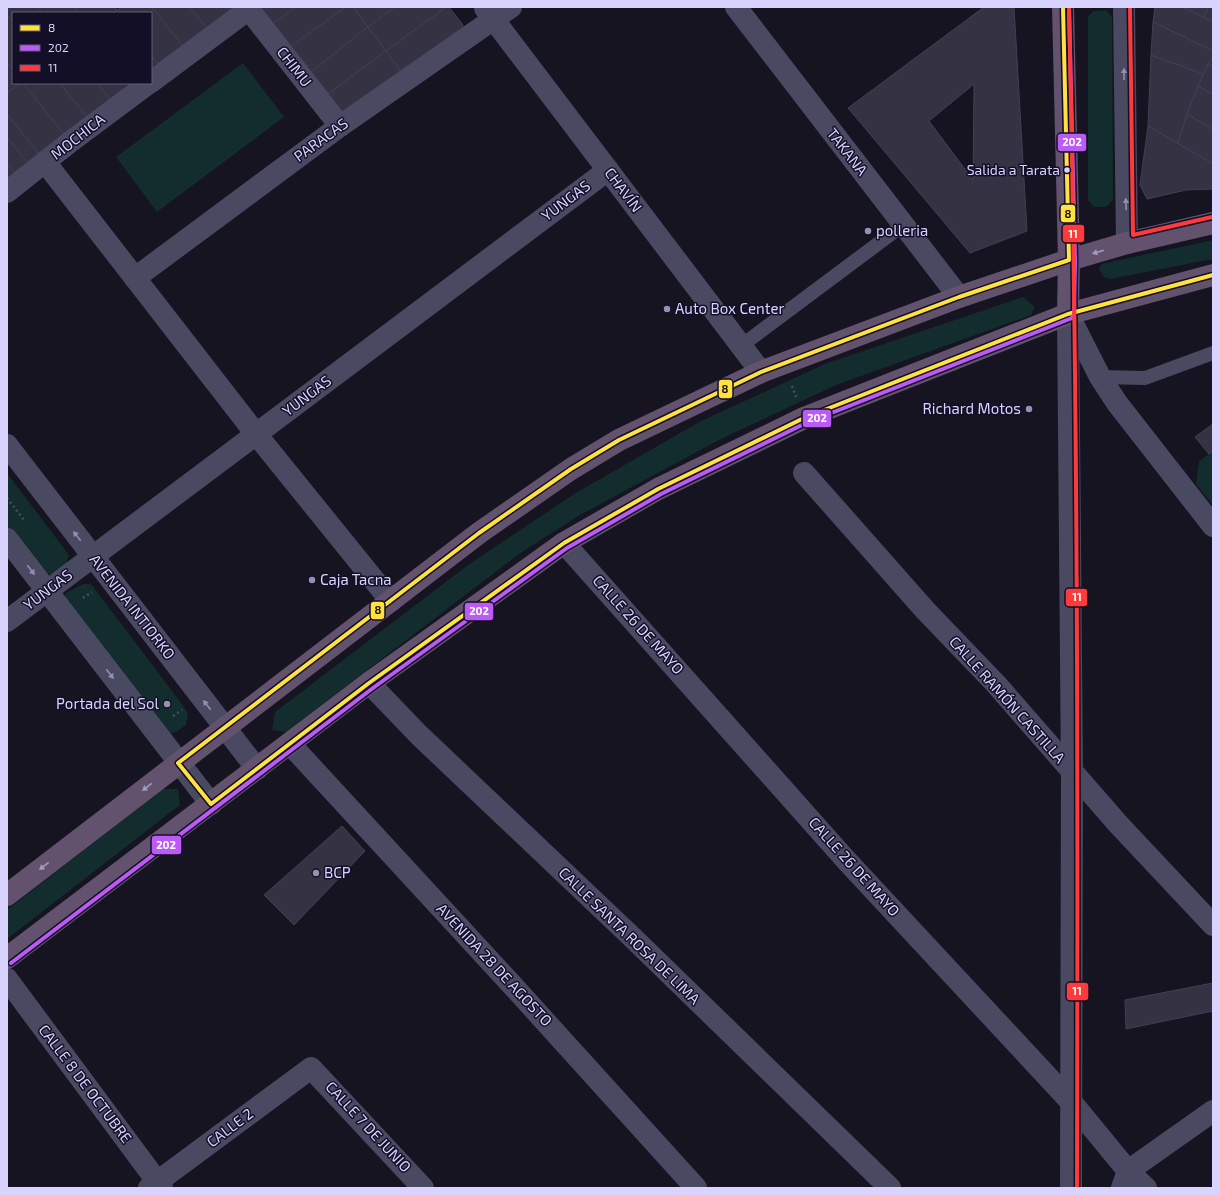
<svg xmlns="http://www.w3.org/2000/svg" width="1220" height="1195" font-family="'Exo 2',sans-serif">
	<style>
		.green { fill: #132c2d }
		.building { fill: #343243; stroke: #433f54; fill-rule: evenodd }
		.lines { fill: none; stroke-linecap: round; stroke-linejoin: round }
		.path { stroke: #44505f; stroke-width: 2.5; stroke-dasharray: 2 3; stroke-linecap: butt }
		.service { stroke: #4a4962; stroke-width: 14 }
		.minor { stroke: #4a4962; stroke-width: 22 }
		.tertiary { stroke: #4a4962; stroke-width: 22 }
		.trunk { stroke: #62526e; stroke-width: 22 }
		.bus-1-casing { stroke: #130f26; stroke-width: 7 }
		.bus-2-casing { stroke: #130f26; stroke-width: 7 }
		.bus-3-casing { stroke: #130f26; stroke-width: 7 }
		.bus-1 { stroke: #ffe240; stroke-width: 4 }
		.bus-2 { stroke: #bb5af5; stroke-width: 4 }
		.bus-3 { stroke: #ff3a3a; stroke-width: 4 }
		.oneway { fill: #928eb0 }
		.oneway2 { fill: #a39abe }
		.bus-dot { fill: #d9d4ff; stroke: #130f26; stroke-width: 1.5 }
		.poi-dot { fill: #9591b1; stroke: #130f26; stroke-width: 1.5 }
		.labels { text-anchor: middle; stroke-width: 3; stroke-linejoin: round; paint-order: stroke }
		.bus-label { font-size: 14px; fill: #d9d4ff; stroke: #130f26; text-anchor: end }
		.street-label { font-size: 15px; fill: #d9d4ff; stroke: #130f26 }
		.poi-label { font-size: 15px; fill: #d9d4ff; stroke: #130f26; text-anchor: start }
		.line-badge { stroke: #130f26; stroke-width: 1.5 }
		.badge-label { font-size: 11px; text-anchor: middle; font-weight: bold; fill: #fff }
		.pale-badge-label { font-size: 11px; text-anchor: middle; font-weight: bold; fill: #111 }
	</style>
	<rect width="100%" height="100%" fill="#161421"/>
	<g class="green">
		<polygon points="1106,10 1112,17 1113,200 1106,207 1094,207 1088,200 1088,17 1093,11"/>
		<polygon points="243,63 284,117 157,212 116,157"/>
		<polygon points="1213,240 1213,259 1110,279 1104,277 1099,270 1101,264"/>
		<polygon points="1023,297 1035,307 1031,315 836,385 719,440 580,515 519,554 286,732 272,730 275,712 468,565 574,494 701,421 827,363"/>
		<polygon points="1213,451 1213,505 1196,484 1199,461"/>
		<polygon points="7,473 69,555 66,564 51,574 40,574 7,530"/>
		<polygon points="83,584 91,584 182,704 188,714 186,725 176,732 169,734 63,604 66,593"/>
		<polygon points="163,789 178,789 180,805 7,939 7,910"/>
	</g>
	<g class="building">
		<polygon points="7,7 38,7 43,13 13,13 13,22 7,15"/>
		<polygon points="38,7 75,7 80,13 43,13"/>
		<polygon points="75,7 115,7 117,10 114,13 80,13"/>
		<polygon points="122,7 152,7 188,53 164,72 151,55 151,13 119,13 117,10"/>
		<polygon points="152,7 190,7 212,35 188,53"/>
		<polygon points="190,7 235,7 212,35"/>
		<polygon points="255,7 296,7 269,27"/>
		<polygon points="296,7 346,7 287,49 269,27"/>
		<polygon points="346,7 353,7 368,27 307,75 287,49"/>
		<polygon points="353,7 395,7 368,27"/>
		<polygon points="395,7 446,7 386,51 368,27"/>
		<polygon points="446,7 449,7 463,25 462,34 404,76 386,51"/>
		<path d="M984 7H1014L1027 231 970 253 848 108ZM974 84 973 180 929 121Z"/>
		<polygon points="1155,7 1183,7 1213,22 1213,51 1153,22"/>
		<polygon points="1183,7 1209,7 1203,17"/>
		<polygon points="1209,7 1213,7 1213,22 1203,17"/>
		<polygon points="7,15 13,22 13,70 7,63"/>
		<polygon points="1153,22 1213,51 1213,56 1203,74 1151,55"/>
		<polygon points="368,27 386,51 324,97 307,75"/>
		<polygon points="386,51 404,76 340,117 324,97"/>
		<polygon points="151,55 164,72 151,82"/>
		<polygon points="1151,55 1203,74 1187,114 1178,143 1148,126"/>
		<polygon points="1213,56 1213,67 1208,64"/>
		<polygon points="7,63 13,70 13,83 20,83 7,93"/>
		<polygon points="1208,64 1213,67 1213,95 1198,86"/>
		<polygon points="20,83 23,83 70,142 45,162 7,114 7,93"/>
		<polygon points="23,83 60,83 93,124 70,142"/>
		<polygon points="60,83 97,83 116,107 93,124"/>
		<polygon points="97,83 133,83 116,107"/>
		<polygon points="1198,86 1213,95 1213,130 1187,114"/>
		<polygon points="7,114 45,162 34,171 7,137"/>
		<polygon points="1187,114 1213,130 1213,164 1178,143"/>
		<polygon points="1148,126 1213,164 1213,189 1186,190 1147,199 1140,185"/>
		<polygon points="7,137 34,171 21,182 7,163"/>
		<polygon points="7,163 21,182 7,192"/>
		<polygon points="1213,424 1213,451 1209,454 1195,437"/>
		<polygon points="342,826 365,851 294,925 264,895"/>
		<polygon points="1213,983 1213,1011 1126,1029 1125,1000"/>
	</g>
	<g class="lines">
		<g class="path">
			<polyline points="792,386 796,397"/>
			<polyline points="7,498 24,520"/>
			<polyline points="83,598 92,592"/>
			<polyline points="173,716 182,710"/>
		</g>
		<g class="service">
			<polyline points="741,346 903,225"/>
			<polyline points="1100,377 1145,378 1213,353"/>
		</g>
		<g class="minor">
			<polyline points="247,7 340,126"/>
			<polyline points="736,7 959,297"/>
			<polyline points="1124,7 1127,243"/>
			<polyline points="485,8 761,372"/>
			<polyline points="151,82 249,9"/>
			<polyline points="45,162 256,434 391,601"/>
			<polyline points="7,192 70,142 149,83"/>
			<polyline points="135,278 340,126 511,7"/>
			<polyline points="1068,314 1100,377 1117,403 1213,526"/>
			<polyline points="804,473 925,610 996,684 1119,825 1213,925"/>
			<polyline points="564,543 846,860 1073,1104 1128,1171 1146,1188"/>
			<polyline points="7,621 608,170"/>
			<polyline points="369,683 419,735 634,939 890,1188"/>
			<polyline points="290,744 513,986 696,1188"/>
			<polyline points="7,979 162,1188"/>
			<polyline points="149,1188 311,1068 423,1188"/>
			<polyline points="1122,1188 1128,1171 1213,1111"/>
		</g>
		<g class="tertiary">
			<polyline points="1068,314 1072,773 1071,1188"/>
			<polyline points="7,445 257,769"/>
			<polyline points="7,539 211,804"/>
		</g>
		<g class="trunk">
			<polyline points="1063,7 1069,260 1068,314"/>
			<polyline points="7,895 479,533 571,469 619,440 761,372 959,297 1069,260 1127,243 1213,223"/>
			<polyline points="7,958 369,683 443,630 564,543 658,489 804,418 1068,314 1213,275"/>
		</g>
		<g class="bus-1-casing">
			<polyline id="bus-1" points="1063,7 1069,260 959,297 761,372 619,440 571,469 479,533 178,763 211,804 369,683 564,543 658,489 804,418 1068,314 1213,275"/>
		</g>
		<g class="bus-2-casing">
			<polyline id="bus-2" points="11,963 373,688 567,548 661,494 806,423 1072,318 1074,314 1075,260 1069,7"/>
		</g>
		<g class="bus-3-casing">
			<g id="bus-3">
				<path d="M1069 7C1078 401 1078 794 1077 1188"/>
				<polyline points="1130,7 1133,235 1212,217"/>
			</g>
		</g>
		<use href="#bus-1" class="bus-1"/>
		<use href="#bus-2" class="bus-2"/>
		<use href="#bus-3" class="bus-3"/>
	</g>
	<defs><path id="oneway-solid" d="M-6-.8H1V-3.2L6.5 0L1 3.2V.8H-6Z"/></defs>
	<g class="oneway">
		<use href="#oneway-solid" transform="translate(1124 74) rotate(-90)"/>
		<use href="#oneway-solid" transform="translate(1126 204) rotate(-92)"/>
		<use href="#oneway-solid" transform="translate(77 536) rotate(-128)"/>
		<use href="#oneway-solid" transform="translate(31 570) rotate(53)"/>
		<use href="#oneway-solid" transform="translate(110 674) rotate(53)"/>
		<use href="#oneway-solid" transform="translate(207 705) rotate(-128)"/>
	</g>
	<g class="oneway2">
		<use href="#oneway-solid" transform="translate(1098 252) rotate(164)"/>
		<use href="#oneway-solid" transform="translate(147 787) rotate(142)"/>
		<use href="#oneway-solid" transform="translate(44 866) rotate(142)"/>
	</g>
	<circle class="bus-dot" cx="1067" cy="170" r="3.5"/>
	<g class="poi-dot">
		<circle cx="868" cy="231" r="4"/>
		<circle cx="667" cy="309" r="4"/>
		<circle cx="1029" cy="409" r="4"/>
		<circle cx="312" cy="580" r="4"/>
		<circle cx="167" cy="704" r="4"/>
		<circle cx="316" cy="873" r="4"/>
	</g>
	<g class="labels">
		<g class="bus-label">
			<text x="1060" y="175">Salida a Tarata</text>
		</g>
		<g class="street-label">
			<text transform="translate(294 67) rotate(52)" y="5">CHIMU</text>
			<text transform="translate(78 137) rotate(-38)" y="5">MOCHICA</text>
			<text transform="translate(321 140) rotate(-36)" y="5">PARACAS</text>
			<text transform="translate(847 152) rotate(52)" y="5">TAKANA</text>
			<text transform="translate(623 190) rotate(53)" y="5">CHAVÍN</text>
			<text transform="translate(566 201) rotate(-37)" y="5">YUNGAS</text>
			<text transform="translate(307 396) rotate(-37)" y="5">YUNGAS</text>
			<text transform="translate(48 590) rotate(-37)" y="5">YUNGAS</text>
			<text transform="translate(132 607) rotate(52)" y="5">AVENIDA INTIORKO</text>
			<text transform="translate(638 625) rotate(48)" y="5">CALLE 26 DE MAYO</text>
			<text transform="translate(1007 700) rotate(48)" y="5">CALLE RAMÓN CASTILLA</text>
			<text transform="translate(854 867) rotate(48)" y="5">CALLE 26 DE MAYO</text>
			<text transform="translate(629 936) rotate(44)" y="5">CALLE SANTA ROSA DE LIMA</text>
			<text transform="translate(494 965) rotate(47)" y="5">AVENIDA 28 DE AGOSTO</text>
			<text transform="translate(85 1084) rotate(53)" y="5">CALLE 8 DE OCTUBRE</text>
			<text transform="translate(368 1127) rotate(47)" y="5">CALLE 7 DE JUNIO</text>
			<text transform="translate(230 1128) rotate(-37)" y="5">CALLE 2</text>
		</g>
		<g class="poi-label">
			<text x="876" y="236">polleria</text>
			<text x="675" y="314">Auto Box Center</text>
			<text x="1021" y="414" text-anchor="end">Richard Motos</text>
			<text x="320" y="585">Caja Tacna</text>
			<text x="159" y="709" text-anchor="end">Portada del Sol</text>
			<text x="324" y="878">BCP</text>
		</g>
	</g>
	<g class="line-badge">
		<rect x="1057" y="133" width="30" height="19" rx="4" fill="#bb5af5"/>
		<rect x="1060" y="204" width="16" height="19" rx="4" fill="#ffe240"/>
		<rect x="1062" y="224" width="23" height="19" rx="4" fill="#ff3a3a"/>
		<rect x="718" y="379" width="15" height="20" rx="4" fill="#ffe240"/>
		<rect x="802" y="409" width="30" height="19" rx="4" fill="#bb5af5"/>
		<rect x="1065" y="588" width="23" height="19" rx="4" fill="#ff3a3a"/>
		<rect x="370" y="601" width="15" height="19" rx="4" fill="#ffe240"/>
		<rect x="464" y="602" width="30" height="19" rx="4" fill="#bb5af5"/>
		<rect x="151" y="835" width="31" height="20" rx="4" fill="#bb5af5"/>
		<rect x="1066" y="982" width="23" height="19" rx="4" fill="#ff3a3a"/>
	</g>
	<g class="badge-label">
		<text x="1072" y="146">202</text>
		<text x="1073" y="238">11</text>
		<text x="817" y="422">202</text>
		<text x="1077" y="601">11</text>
		<text x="479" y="615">202</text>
		<text x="166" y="849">202</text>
		<text x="1077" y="995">11</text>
	</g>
	<g class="pale-badge-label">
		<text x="1068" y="218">8</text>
		<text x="725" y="393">8</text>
		<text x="378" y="614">8</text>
	</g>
	<rect width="1220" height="1195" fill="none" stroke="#d9d4ff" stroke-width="16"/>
	<rect x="12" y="12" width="140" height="72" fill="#130f26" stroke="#625e7d"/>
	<rect x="20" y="25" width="20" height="6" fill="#ffe240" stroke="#625e7d"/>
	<text x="48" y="32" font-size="12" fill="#d9d4ff">8</text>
	<rect x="20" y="45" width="20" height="6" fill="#bb5af5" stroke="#625e7d"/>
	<text x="48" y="52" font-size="12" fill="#d9d4ff">202</text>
	<rect x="20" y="65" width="20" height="6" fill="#ff3a3a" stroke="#625e7d"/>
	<text x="48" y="72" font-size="12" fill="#d9d4ff">11</text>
</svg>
